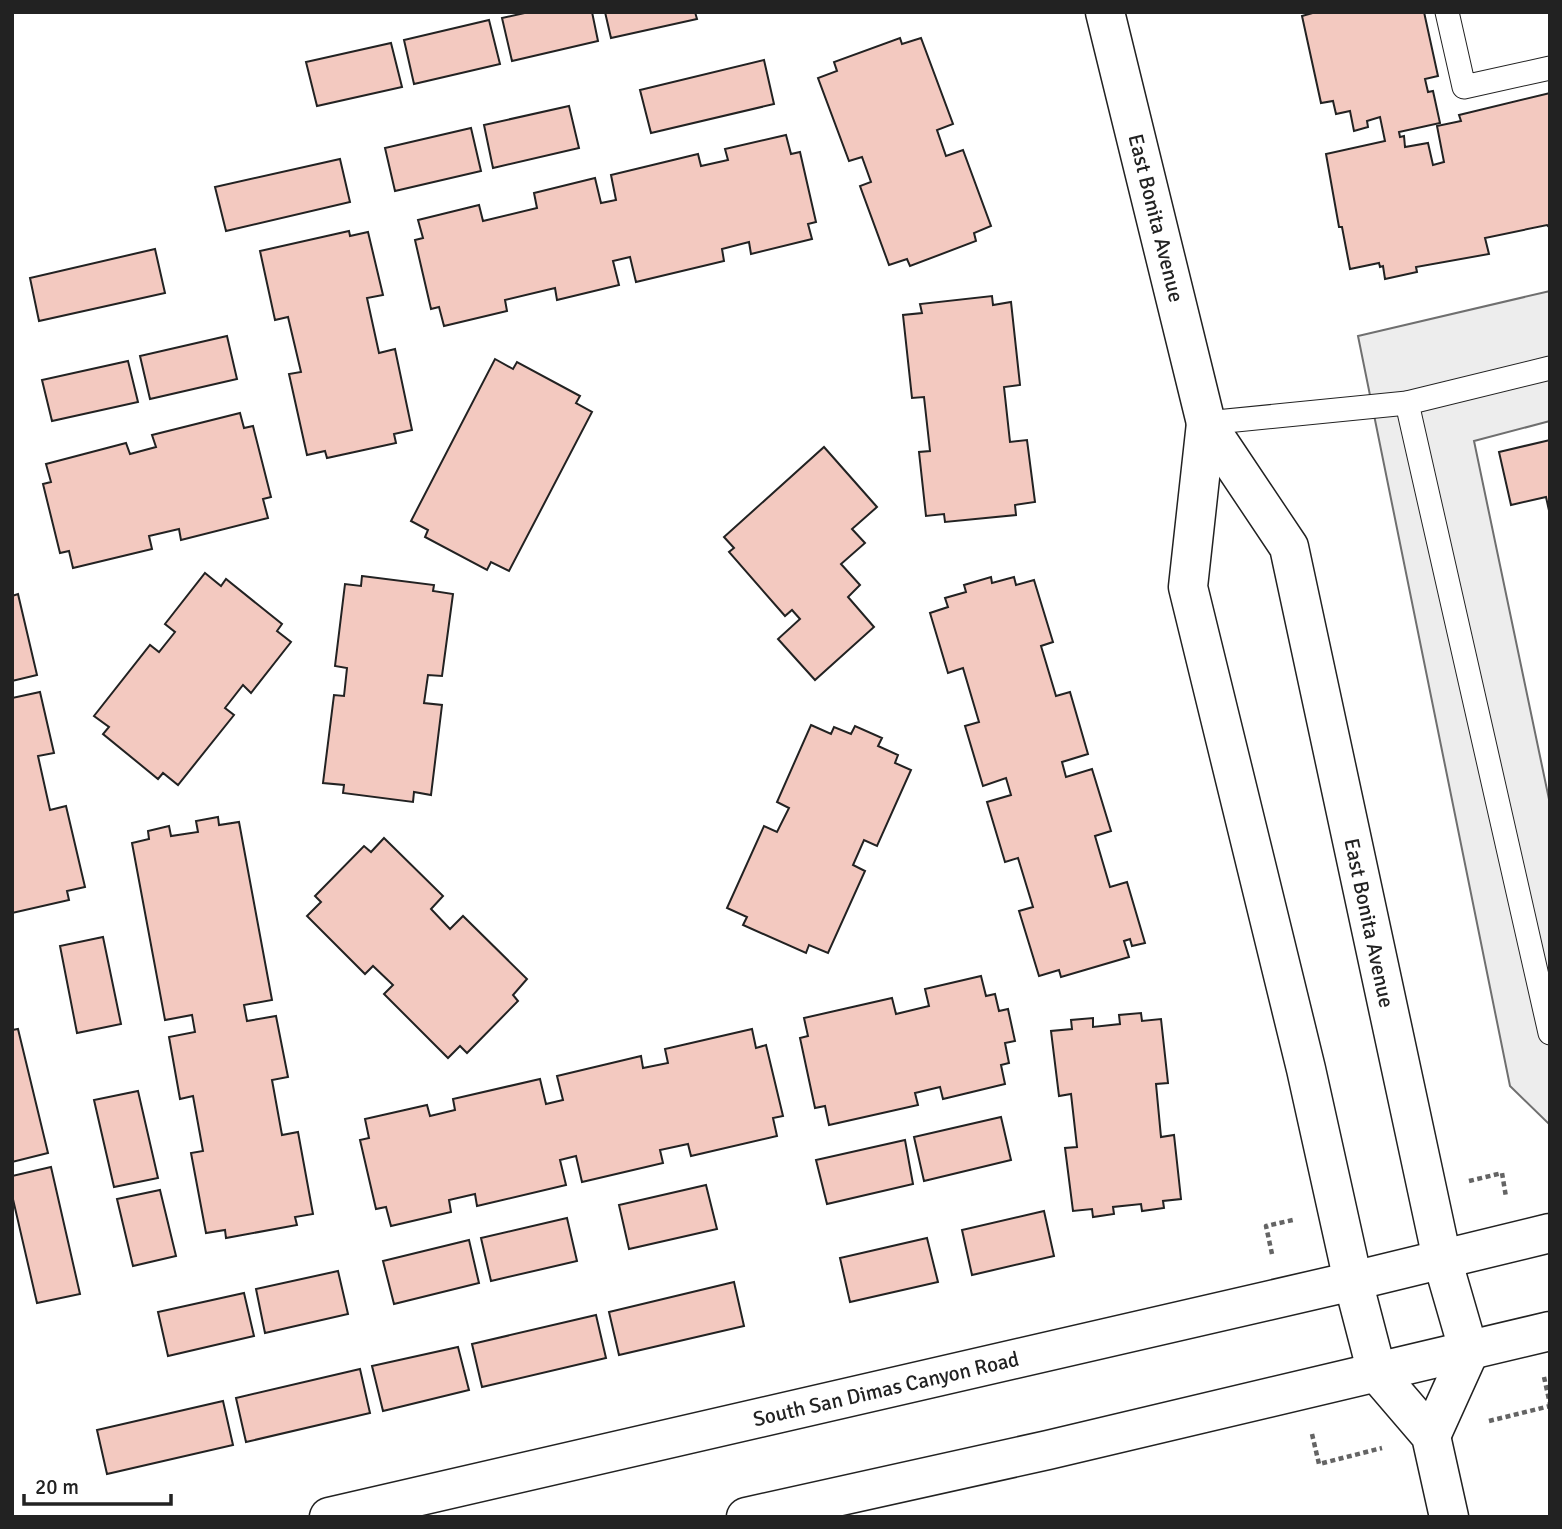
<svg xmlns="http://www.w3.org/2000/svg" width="1562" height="1529" font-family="Signika,sans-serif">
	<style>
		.parking { fill: #ededed; stroke: #6f6f6f; stroke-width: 2 }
		.building { fill: #f3c9c0; stroke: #222; stroke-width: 2 }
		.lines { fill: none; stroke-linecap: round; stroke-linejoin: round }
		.lane-casing { stroke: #222; stroke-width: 25 }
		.secondary-casing { stroke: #222; stroke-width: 41 }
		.path { stroke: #646464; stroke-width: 4.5; stroke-dasharray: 5 3.5; stroke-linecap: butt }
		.lane { stroke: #fff; stroke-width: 23 }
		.secondary { stroke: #fff; stroke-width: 38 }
		.labels { text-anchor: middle; stroke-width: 5; stroke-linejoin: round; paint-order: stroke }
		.street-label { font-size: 21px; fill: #222; stroke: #fff }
	</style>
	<rect width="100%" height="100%" fill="#fff"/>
	<polygon class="parking" points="1550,291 1550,421 1474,441 1550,804 1550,1125 1510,1086 1358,336"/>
	<g class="building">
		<polygon points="529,12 592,12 598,41 512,61 502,18"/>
		<polygon points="605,12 695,12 697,19 611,38"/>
		<polygon points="1316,12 1424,12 1438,76 1425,79 1428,92 1433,91 1440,123 1399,132 1400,137 1404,136 1405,147 1428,143 1433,165 1444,162 1437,126 1461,121 1459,115 1550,93 1550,228 1547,225 1485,238 1489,254 1416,267 1417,272 1385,279 1383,266 1380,267 1379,263 1350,269 1342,227 1339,227 1326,154 1385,141 1380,117 1367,121 1368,127 1354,131 1350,111 1336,114 1333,101 1321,103 1302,16"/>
		<polygon points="489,20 500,64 414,84 404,40"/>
		<polygon points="900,38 902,44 921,38 953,124 937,130 946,156 963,150 991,226 974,233 976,241 910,266 907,259 889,265 860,186 871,182 862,157 849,161 818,78 837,71 834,62"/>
		<polygon points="391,43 402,87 317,106 306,62"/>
		<polygon points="764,60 774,104 651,133 640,90"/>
		<polygon points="569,106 579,148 493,168 484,125"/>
		<polygon points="471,128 481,171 395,191 385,148"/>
		<polygon points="786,135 791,154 800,152 816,222 808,224 812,239 751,254 749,242 722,249 724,261 636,282 630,257 613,261 619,285 557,300 555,288 505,300 507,311 444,326 439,307 431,309 415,240 423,238 418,220 479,205 483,221 537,208 534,193 595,178 601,203 616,200 611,175 698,154 701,166 728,160 725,149"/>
		<polygon points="340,159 350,202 226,231 215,187"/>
		<polygon points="349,231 350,236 368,232 383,295 367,298 379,353 395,349 412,430 394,434 396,443 327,458 325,451 307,455 289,374 301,372 288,317 275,320 260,251"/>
		<polygon points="155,249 165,293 39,321 30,278"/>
		<polygon points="992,296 993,305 1011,302 1020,385 1004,387 1010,442 1027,440 1035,502 1015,505 1016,515 945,522 944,514 926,516 919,452 930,451 924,397 912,398 903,315 922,313 920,304"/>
		<polygon points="227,336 237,379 150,399 140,356"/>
		<polygon points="495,359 513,369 517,362 580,396 576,403 592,412 509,571 491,562 487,570 425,537 428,530 411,521"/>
		<polygon points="128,361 138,402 52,421 42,380"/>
		<polygon points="240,413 244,428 253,426 271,497 263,499 268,518 181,540 179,529 149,536 152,549 73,568 69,551 60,553 43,484 51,482 46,464 126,443 130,454 156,447 152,435"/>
		<polygon points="1550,440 1550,515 1546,497 1511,505 1499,452"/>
		<polygon points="824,447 877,507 852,529 865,543 841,564 860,585 848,597 874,627 815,680 778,639 800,619 792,610 785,616 729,552 734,548 724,537"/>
		<polygon points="205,573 221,586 226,579 282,624 277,631 291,642 251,693 243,685 225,708 234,715 178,785 163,773 158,779 103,734 109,727 94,716 150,645 159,652 175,632 165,624"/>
		<polygon points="362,576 434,585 433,591 453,594 442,676 428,675 424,703 442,705 431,795 414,792 413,802 343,793 344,785 323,783 334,695 344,696 347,668 335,666 345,584 361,586"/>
		<polygon points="991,577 992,583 1014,577 1016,585 1034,580 1053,642 1041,646 1056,696 1070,692 1088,754 1062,762 1066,777 1092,769 1111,831 1095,836 1110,887 1127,882 1145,943 1132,946 1130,939 1124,941 1129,957 1061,977 1059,970 1039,976 1019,911 1033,907 1018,858 1005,862 987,802 1011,795 1006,778 983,786 965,726 979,722 963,668 948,673 930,613 948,607 945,598 966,592 964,585"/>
		<polygon points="18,594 37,675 12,681 12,596"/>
		<polygon points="40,692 54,753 38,756 50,810 66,806 85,887 67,891 69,900 12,913 12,698"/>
		<polygon points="811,725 831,734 834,727 851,734 855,726 882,738 878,746 898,755 895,763 911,770 877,846 864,840 853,865 865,871 828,953 809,945 806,953 743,925 747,917 727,908 764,826 777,832 789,808 777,802"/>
		<polygon points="218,817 219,825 239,822 272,1000 244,1005 247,1021 276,1016 288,1077 272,1080 282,1135 298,1132 313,1214 295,1217 297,1225 226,1238 225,1230 206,1233 191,1153 203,1151 193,1096 180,1099 169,1037 195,1032 192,1015 165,1020 132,843 149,839 148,831 169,826 171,836 198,832 196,821"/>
		<polygon points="384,838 443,896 431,909 450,929 463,916 527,979 513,995 518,1001 467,1053 460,1046 448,1058 384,994 393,985 373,966 365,974 307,916 321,902 315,896 364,846 371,852"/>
		<polygon points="103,937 121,1024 77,1033 60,946"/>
		<polygon points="981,976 986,996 995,994 999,1011 1008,1009 1015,1041 1005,1043 1009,1063 1001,1065 1005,1084 943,1099 940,1087 915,1093 918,1105 829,1125 825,1106 815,1108 800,1038 808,1036 804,1018 892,998 896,1014 929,1006 925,989"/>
		<polygon points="1141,1013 1142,1021 1161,1019 1168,1083 1156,1084 1161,1137 1174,1135 1181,1199 1163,1201 1164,1208 1142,1211 1141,1204 1113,1207 1114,1214 1093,1217 1092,1209 1073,1211 1065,1148 1077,1147 1071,1094 1059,1096 1051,1031 1072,1029 1071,1020 1093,1018 1093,1027 1120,1024 1119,1015"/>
		<polygon points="18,1029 48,1153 12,1162 12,1030"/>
		<polygon points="752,1029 756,1048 766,1045 783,1116 773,1118 777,1136 691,1156 688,1144 660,1150 663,1163 582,1182 576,1156 560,1160 566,1185 477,1206 475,1194 449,1200 451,1212 391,1226 386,1207 376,1209 360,1140 369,1138 365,1119 427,1105 430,1116 455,1110 453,1099 540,1079 546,1104 563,1100 557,1076 641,1056 643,1068 668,1063 665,1049"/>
		<polygon points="138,1091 158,1178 114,1187 94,1100"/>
		<polygon points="1001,1117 1011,1160 924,1181 914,1137"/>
		<polygon points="905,1140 913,1184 827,1204 816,1160"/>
		<polygon points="51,1167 80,1294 37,1303 12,1195 12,1176"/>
		<polygon points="706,1185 717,1229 629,1249 619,1205"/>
		<polygon points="160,1190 176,1256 133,1266 117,1199"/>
		<polygon points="1044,1211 1054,1256 972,1275 962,1230"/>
		<polygon points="567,1218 577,1261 491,1281 481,1238"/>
		<polygon points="927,1238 938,1282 850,1302 840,1258"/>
		<polygon points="469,1240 479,1283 394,1304 383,1261"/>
		<polygon points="338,1271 348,1314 265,1333 256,1289"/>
		<polygon points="734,1282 744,1326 619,1355 609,1312"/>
		<polygon points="244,1293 254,1336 168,1356 158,1312"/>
		<polygon points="596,1315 606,1358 482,1387 472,1344"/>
		<polygon points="458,1347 469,1390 383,1411 372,1366"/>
		<polygon points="360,1369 370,1413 246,1442 236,1398"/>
		<polygon points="223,1401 233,1445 107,1474 97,1430"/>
	</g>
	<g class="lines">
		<g class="lane-casing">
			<g id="lane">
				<polyline points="1447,12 1464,87 1550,68"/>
				<polyline points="1407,403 1550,1033"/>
				<polyline points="1206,423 1407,403 1550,368"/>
			</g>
		</g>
		<g class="secondary-casing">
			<g id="secondary">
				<polyline points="1105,12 1206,423 1289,547 1442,1259 1469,1352 1431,1436"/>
				<polyline points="1206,423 1188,587 1306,1069 1353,1281 1377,1373 1431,1436 1449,1517"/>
				<polyline points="329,1517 1353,1281 1550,1233"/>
				<polyline points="746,1517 1048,1450 1550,1331"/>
			</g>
		</g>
		<g class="path">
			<polyline points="1469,1181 1502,1173 1506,1197"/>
			<polyline points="1272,1254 1266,1226 1293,1220"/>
			<polyline points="1544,1377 1550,1404"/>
			<polyline points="1489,1421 1550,1406"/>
			<polyline points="1312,1434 1319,1464 1382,1448"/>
		</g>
		<use href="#lane" class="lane"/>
		<use href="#secondary" class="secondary"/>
	</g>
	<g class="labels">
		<g class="street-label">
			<text transform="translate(1156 218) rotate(76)" y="7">East Bonita Avenue</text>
			<text transform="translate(1369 923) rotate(78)" y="7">East Bonita Avenue</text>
			<text transform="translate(886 1389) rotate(-13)" y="7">South San Dimas Canyon Road</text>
		</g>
	</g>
	<rect width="1562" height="1529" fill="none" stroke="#222222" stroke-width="28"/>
	<path d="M24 1494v10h147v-10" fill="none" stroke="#222222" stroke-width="3.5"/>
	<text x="35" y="1494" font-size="21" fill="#222222" stroke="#ffffff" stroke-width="5" paint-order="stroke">20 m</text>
</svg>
